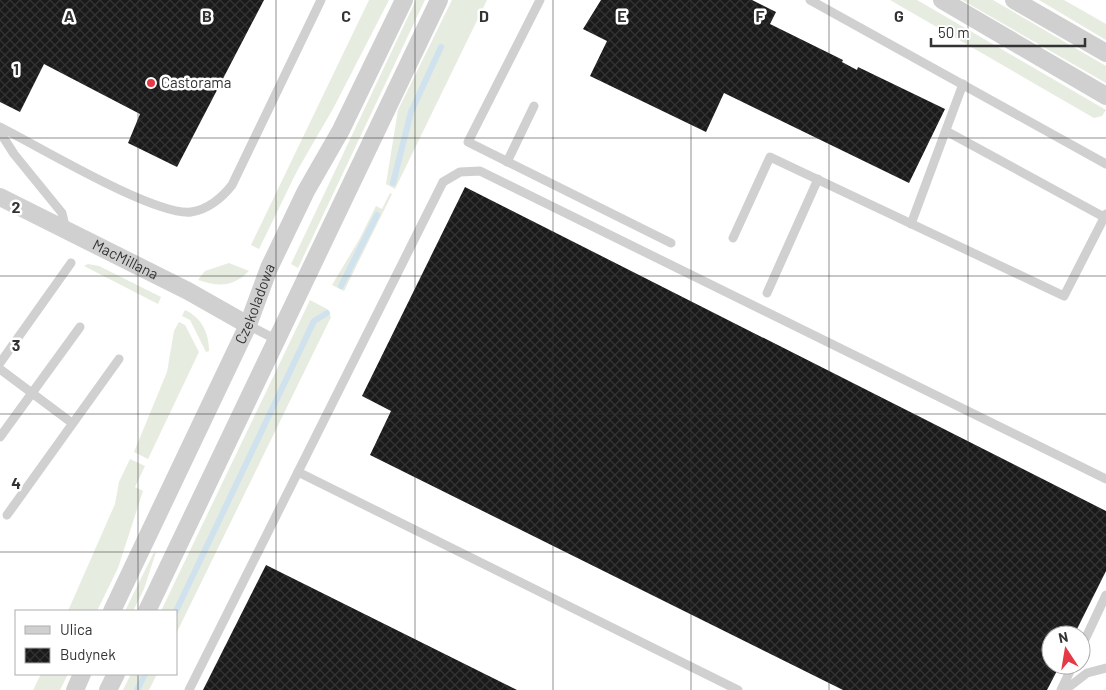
<svg xmlns="http://www.w3.org/2000/svg" width="1106" height="690" font-family="Barlow,sans-serif">
	<style>
		.grass { fill: #e6ecdf }
		.lines { fill: none; stroke-linecap: round; stroke-linejoin: round }
		.stream { stroke: #cfe2ee; stroke-width: 6 }
		.building { fill: url(#building-cross-hatch) }
		.lane { stroke: #d0d0d0; stroke-width: 9 }
		.street { stroke: #d0d0d0; stroke-width: 18 }
		.grid { fill: none; stroke: #333; stroke-width: 1; stroke-opacity: 0.55 }
		.poi-dot { fill: #e63946; stroke: #fff; stroke-width: 2 }
		.labels { text-anchor: middle; stroke-width: 5; stroke-linejoin: round; paint-order: stroke }
		.poi-label { font-size: 15px; fill: #333; stroke: #fff; text-anchor: start }
		.street-label { font-size: 15px; fill: #333; stroke: #fff }
		.grid-label { font-size: 16px; text-anchor: middle; font-weight: bold; fill: #333; stroke: #fff; stroke-width: 5; stroke-linejoin: round; paint-order: stroke }
	</style>
	<defs>
		<pattern id="building-cross-hatch" width="8" height="8" patternUnits="userSpaceOnUse" patternTransform="scale(1.25)"><rect width="8" height="8" fill="#1a1a1a"/><path d="M0 0l8 8M0 8l8-8" fill="none" stroke="#333"/></pattern>
	</defs>
	<rect width="100%" height="100%" fill="#fff"/>
	<g class="grass">
		<polygon points="369,0 389,0 334,107 297,171 259,249 251,245"/>
		<polygon points="416,0 425,0 298,268 291,264"/>
		<polygon points="452,0 487,0 395,189 386,184 398,110"/>
		<polygon points="890,0 917,0 1106,110 1102,116 1094,118"/>
		<polygon points="962,0 993,0 1106,66 1106,83"/>
		<polygon points="1039,0 1064,0 1106,24 1106,40"/>
		<polygon points="390,193 392,194 344,291 332,285 359,240 376,206 382,209"/>
		<path d="M229 263 249 271C233 287 219 287 198 280L205 271Z"/>
		<polygon points="88,264 99,266 161,297 158,304 84,266"/>
		<polygon points="310,300 327,309 331,317 176,634 176,611 161,611"/>
		<path d="M185 310C202 318 209 333 209 351L206 352 190 320 182 316Z"/>
		<polygon points="179,322 185,325 199,352 148,459 134,452 167,372 174,331"/>
		<polygon points="130,459 145,466 135,487 143,491 118,568 97,611 68,611 115,504 119,482"/>
		<polygon points="156,552 144,589 133,611 125,611 153,554"/>
		<polygon points="41,674 68,674 60,690 33,690"/>
		<polygon points="131,674 157,674 149,690 123,690"/>
	</g>
	<g class="lines">
		<g class="stream">
			<polyline points="393,183 411,112 441,47"/>
			<polyline points="341,286 377,215"/>
			<polyline points="176,611 314,321 327,313"/>
			<polyline points="137,690 145,674"/>
		</g>
	</g>
	<g class="building">
		<polygon points="0,0 264,0 177,167 128,143 140,114 44,64 20,112 0,102"/>
		<polygon points="601,0 752,0 776,12 770,24 843,60 842,62 857,70 858,67 945,109 909,183 724,93 706,132 590,76 607,41 583,29"/>
		<polygon points="465,187 1106,511 1106,571 1074,635 1051,635 1051,665 1060,665 1047,690 843,690 370,455 391,411 362,396"/>
		<polygon points="266,565 517,690 203,690"/>
	</g>
	<g class="lines">
		<g class="lane">
			<polyline points="540,0 468,142 671,243"/>
			<polyline points="810,0 1106,164"/>
			<path d="M0 127C38 146 154 216 191 212 207 210 222 198 232 185L321 0"/>
			<polyline points="946,131 1104,217"/>
			<polyline points="0,132 14,154 62,213 66,230"/>
			<polyline points="507,162 534,106"/>
			<polyline points="911,224 963,84"/>
			<polyline points="733,238 770,157 1064,296 1106,214"/>
			<polyline points="767,293 818,179"/>
			<polyline points="248,325 277,340"/>
			<polyline points="0,363 71,263"/>
			<polyline points="0,369 72,423"/>
			<polyline points="0,437 80,327"/>
			<polyline points="298,472 738,690"/>
			<polyline points="7,515 119,359"/>
			<polyline points="1081,648 1106,595"/>
			<polyline points="189,690 443,182 460,172 480,171 1106,479"/>
			<polyline points="1061,690 1073,665"/>
			<polyline points="1065,690 1087,673 1106,668"/>
		</g>
		<g class="street">
			<polyline points="942,0 1106,96"/>
			<polyline points="1014,0 1106,53"/>
			<path id="s1" d="M0 197 188 291 248 325"/>
			<path id="s2" d="M112 611 248 325 269 268 306 191 341 130 404 0"/>
			<polyline points="147,611 439,0"/>
			<polyline points="75,690 82,674"/>
			<polyline points="108,690 116,674"/>
		</g>
	</g>
	<path class="grid" d="M138 0V611M276 0V690M415 0V690M553 0V690M691 0V690M829 0V690M968 0V690M0 138H1106M0 276H1106M0 414H1106M0 552H1106M138 674V690"/>
	<circle class="poi-dot" cx="151" cy="83" r="5"/>
	<g class="labels">
		<g class="poi-label">
			<text x="161" y="88">Castorama</text>
		</g>
		<g class="street-label">
			<text dy="5" stroke="none"><textPath href="#s1" startOffset="140">MacMillana</textPath></text>
			<text dy="5" stroke="none"><textPath href="#s2" startOffset="339">Czekoladowa</textPath></text>
		</g>
	</g>
	<g class="grid-label">
		<text x="69" y="22">A</text>
		<text x="207" y="22">B</text>
		<text x="346" y="22">C</text>
		<text x="484" y="22">D</text>
		<text x="622" y="22">E</text>
		<text x="760" y="22">F</text>
		<text x="899" y="22">G</text>
		<text x="16" y="75">1</text>
		<text x="16" y="213">2</text>
		<text x="16" y="351">3</text>
		<text x="16" y="489">4</text>
	</g>
	<rect x="15" y="610" width="162" height="65" fill="#ffffff" stroke="#adadad"/>
	<rect x="25" y="626" width="25" height="8" fill="#d0d0d0" stroke="#adadad"/>
	<text x="60" y="635" font-size="15" fill="#333333">Ulica</text>
	<rect x="25" y="648" width="25" height="15" fill="url(#building-cross-hatch)" stroke="#adadad"/>
	<text x="60" y="660" font-size="15" fill="#333333">Budynek</text>
	<g transform="translate(1066 650) rotate(348)"><circle r="24" fill="#ffffff" stroke="#adadad"/>
	<path d="M0-4L9 19L0 12L-9 19Z" fill="#e63946"/>
	<text y="-8" font-size="14" font-weight="bold" text-anchor="middle" fill="#333333">N</text>
	</g>
	<path d="M931 38v8h154v-8" fill="none" stroke="#333333" stroke-width="2.5"/>
	<text x="938" y="38" font-size="15" fill="#333333" stroke="#ffffff" stroke-width="4" paint-order="stroke">50 m</text>
</svg>
